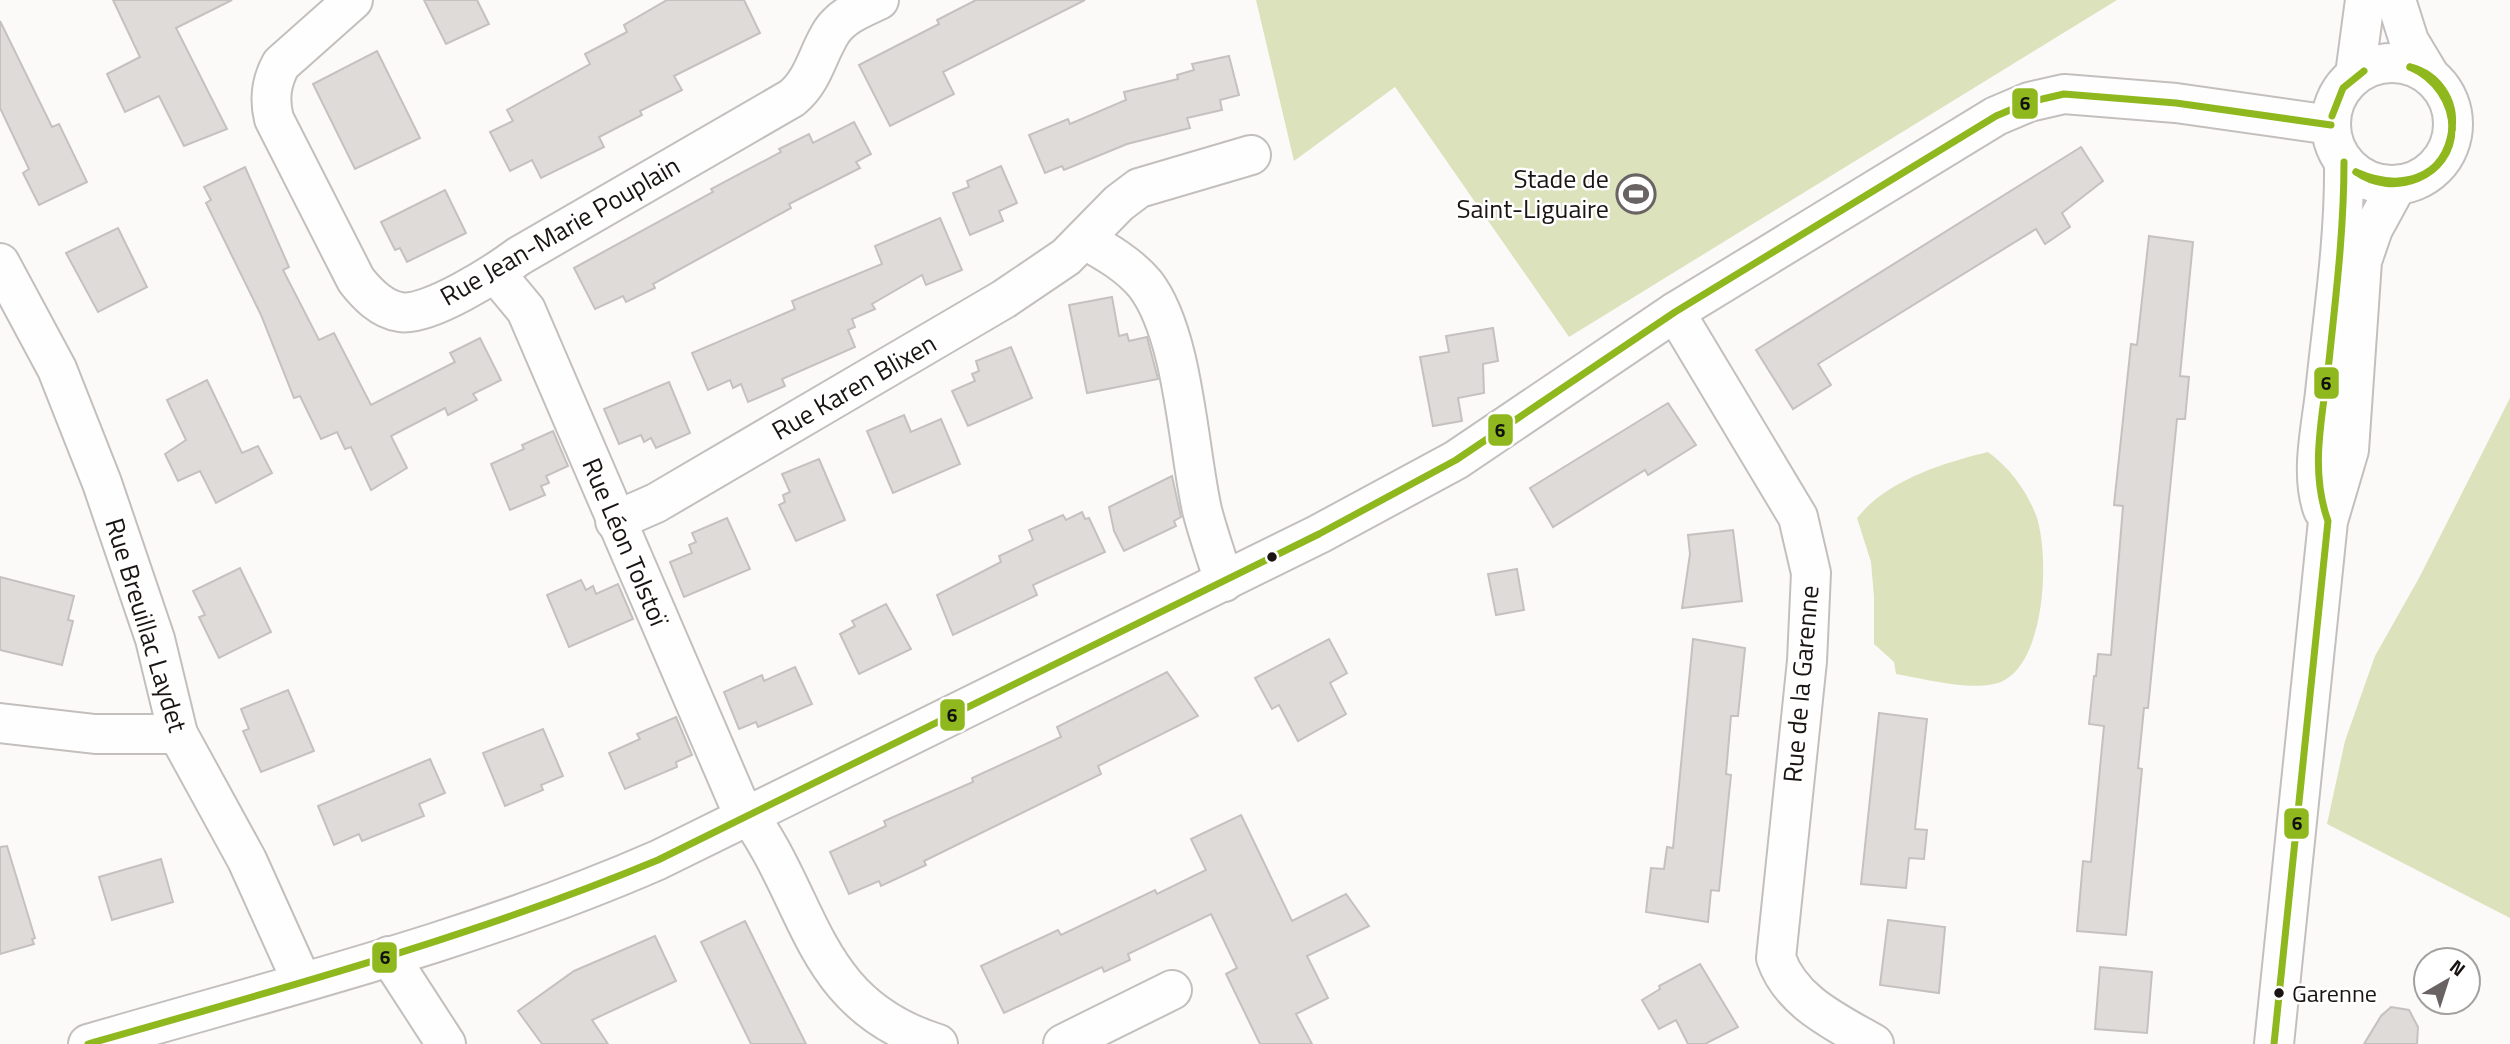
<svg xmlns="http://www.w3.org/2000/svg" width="2510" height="1044" font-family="'Titillium Web',sans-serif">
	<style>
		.green { fill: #dce3bc }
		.building { fill: #dfdbd9; stroke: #c5c1bf; stroke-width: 2 }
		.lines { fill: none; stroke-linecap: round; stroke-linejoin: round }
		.minor-casing { stroke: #c3bfbd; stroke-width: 42 }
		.minor { stroke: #fffefe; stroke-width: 38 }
		.bus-1-casing { stroke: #fff; stroke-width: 12 }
		.bus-1 { stroke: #8fb81e; stroke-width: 7 }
		.bus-dot { fill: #1a1412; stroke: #fff; stroke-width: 2.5 }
		.labels { text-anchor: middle; stroke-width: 5; stroke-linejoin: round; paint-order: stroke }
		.bus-label { font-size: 24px; fill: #1a1412; stroke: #fff; text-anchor: start }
		.poi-label { font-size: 26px; fill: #1a1412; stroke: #fff; text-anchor: end }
		.street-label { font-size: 26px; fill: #1a1412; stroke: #fff }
		.line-badge { stroke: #fff; stroke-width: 2.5 }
		.pale-badge-label { font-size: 19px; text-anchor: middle; font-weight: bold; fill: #111 }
	</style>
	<rect width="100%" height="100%" fill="#fcfaf9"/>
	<g class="green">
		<polygon points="1256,0 2117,0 1569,337 1395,87 1294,161"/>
		<polygon points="2510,398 2510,918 2327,824 2345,741 2375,656 2419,578"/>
		<path d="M1988 452C2010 468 2026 490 2036 515 2050 554 2046 660 2003 681 1977 693 1925 679 1896 674L1894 662 1874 644V597L1871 562 1857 518C1886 481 1942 463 1988 452Z"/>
	</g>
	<g class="building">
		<polygon points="113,0 232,0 176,28 227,129 184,146 159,96 125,112 107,74 140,57"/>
		<polygon points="424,0 477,0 489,24 446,44"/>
		<polygon points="667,0 744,0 760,33 674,76 682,90 640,111 642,115 599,137 604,147 541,178 532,160 510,171 490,132 513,121 507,110 590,64 585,54 627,32 624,25"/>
		<polygon points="976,0 1085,0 943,72 954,94 890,126 859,65 939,24 937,20"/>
		<polygon points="0,21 52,127 59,124 87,182 39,205 23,173 29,169 0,108"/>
		<polygon points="377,51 420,138 355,169 313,84"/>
		<polygon points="1229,56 1239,95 1220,100 1222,110 1187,118 1190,128 1127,144 1064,170 1062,166 1045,173 1029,135 1068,119 1070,124 1126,100 1124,92 1178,79 1177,75 1194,70 1192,64"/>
		<polygon points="854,122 871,154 856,162 860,168 789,204 791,208 653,284 655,288 626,302 623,296 595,309 574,268 713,192 711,189 781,152 779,149 809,134 813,143"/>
		<polygon points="2081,147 2103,181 2062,213 2070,227 2045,244 2036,229 1818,364 1831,385 1793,409 1756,350"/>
		<polygon points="1001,166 1017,203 999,211 1003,221 970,235 953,193 969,187 967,181"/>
		<polygon points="245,167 289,267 283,270 319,340 334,333 371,405 455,362 450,353 480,338 501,380 473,394 477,400 448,415 445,408 391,436 407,468 371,490 351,447 345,449 337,432 321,439 300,396 294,398 261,315 206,203 211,200 204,187"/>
		<polygon points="445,190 466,233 407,262 400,248 395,250 381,222"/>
		<polygon points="940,218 962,270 926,285 922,275 872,304 875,309 852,319 855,327 848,330 855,347 782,379 785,386 748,402 741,384 733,388 730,380 708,390 692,353 795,309 792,301 882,264 875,246"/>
		<polygon points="118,228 147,287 98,312 66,253"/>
		<polygon points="2149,236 2193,242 2180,376 2189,377 2185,419 2177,419 2148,708 2144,708 2138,768 2142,769 2126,935 2077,931 2083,861 2091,862 2104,726 2089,724 2094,676 2096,676 2098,654 2111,655 2123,506 2114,505 2131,344 2137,345"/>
		<polygon points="1112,297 1119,336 1127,334 1129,341 1147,337 1158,379 1087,393 1069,305"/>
		<polygon points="1493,328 1498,361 1483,364 1484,393 1458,398 1462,421 1433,426 1420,357 1449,352 1446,336"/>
		<polygon points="1011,347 1032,398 968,426 952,391 975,381 972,374 979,371 976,361"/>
		<polygon points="207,380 242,453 258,446 272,473 216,503 200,471 178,481 165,454 186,440 167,400"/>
		<polygon points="669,382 690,433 656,448 651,438 644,442 641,435 619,444 604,409"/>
		<polygon points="1668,403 1696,445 1648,475 1645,470 1553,527 1530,488"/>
		<polygon points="904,415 911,432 941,419 960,464 893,493 867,431"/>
		<polygon points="553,431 568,466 546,476 549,483 541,486 545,495 510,510 491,464 524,449 522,445"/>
		<polygon points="819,459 845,520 796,541 779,505 785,502 783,495 790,492 782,474"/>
		<polygon points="1172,476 1181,517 1174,521 1176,526 1124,551 1114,531 1109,507"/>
		<polygon points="1082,512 1085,519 1089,518 1105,552 1033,585 1037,595 953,635 937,595 1001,562 999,556 1033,540 1029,530 1063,515 1066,520"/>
		<polygon points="727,518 750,569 684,597 670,562 692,553 689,545 696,542 692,533"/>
		<polygon points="1733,530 1742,601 1682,608 1690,554 1688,535"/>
		<polygon points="240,568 271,632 219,658 199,617 205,615 193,591"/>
		<polygon points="1517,569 1524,610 1496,615 1488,574"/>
		<polygon points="0,577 74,596 68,620 73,621 62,665 0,650"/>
		<polygon points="581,580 586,590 593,586 596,594 618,584 633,619 569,647 547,595"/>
		<polygon points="886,604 911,649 859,674 840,634 855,626 852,621"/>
		<polygon points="1329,639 1347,673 1330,683 1346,714 1298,741 1279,705 1272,709 1255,678"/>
		<polygon points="1693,639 1745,648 1738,716 1731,716 1726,774 1731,775 1719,891 1711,890 1708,922 1646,912 1651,868 1664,869 1667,847 1673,848"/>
		<polygon points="795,667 812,704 758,727 756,722 739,729 724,692 762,675 764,681"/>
		<polygon points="1167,672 1198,716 1098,766 1101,774 924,861 926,865 881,886 879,881 849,894 830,852 886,826 884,821 973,782 972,778 1061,737 1057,727"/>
		<polygon points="288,690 314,751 261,772 243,731 249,729 241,709"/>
		<polygon points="1879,713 1927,719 1915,829 1927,830 1924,859 1909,858 1906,888 1861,884"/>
		<polygon points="676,717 692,755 676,762 677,767 625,789 609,753 640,739 637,734"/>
		<polygon points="543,729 563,776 541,785 543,790 505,806 483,753"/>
		<polygon points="430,759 445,793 419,804 424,816 362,841 359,834 334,845 318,806"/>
		<polygon points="1241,815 1292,921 1346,894 1369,926 1307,956 1328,998 1296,1014 1312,1044 1260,1044 1226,974 1237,968 1211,914 1128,954 1130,960 1104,972 1102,967 1004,1013 981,966 1058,930 1061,935 1155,890 1157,894 1206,870 1191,839"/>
		<polygon points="7,846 35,938 32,939 34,944 0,954 0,847"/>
		<polygon points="161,859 173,902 112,920 99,877"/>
		<polygon points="1888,920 1945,927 1939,993 1880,985"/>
		<polygon points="745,921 776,984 806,1044 751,1044 701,942"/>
		<polygon points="655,936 676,981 592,1020 608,1044 542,1044 518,1011 574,971"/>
		<polygon points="1700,964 1738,1027 1705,1044 1688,1044 1676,1020 1659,1029 1642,1000 1660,989 1659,986"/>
		<polygon points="2100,967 2152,972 2147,1033 2095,1029"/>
		<polygon points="2391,1007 2409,1010 2418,1027 2417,1044 2364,1044 2381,1016"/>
	</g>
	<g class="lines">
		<g class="minor-casing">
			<g id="minor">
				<path d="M353 0 281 64C271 82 269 99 274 119L356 280C367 294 381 309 400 312 428 317 496 273 519 256L792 98C814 80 817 54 832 31 843 15 862 8 879 0"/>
				<polyline points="2396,0 2409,41 2430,76"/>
				<circle cx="2392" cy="124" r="61"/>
				<polyline points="2355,75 2365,0"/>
				<path d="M1085 240C1107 252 1129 265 1145 284 1184 334 1188 448 1202 510 1208 534 1217 558 1224 582"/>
				<polyline points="0,263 57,369 102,483 155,639 178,734 247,860 302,982"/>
				<path d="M496 274 526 310 737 800C814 894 804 1002 938 1044"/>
				<path d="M1675 312 1798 517 1811 573 1807 661 1776 958C1791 1002 1836 1022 1874 1044"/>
				<path d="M2323 510C2310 475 2321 429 2325 393 2333 316 2345 239 2344 162"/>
				<polyline points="615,521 656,503 1004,299 1066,257 1119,203 1139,188 1251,155"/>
				<polyline points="0,723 95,734 178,734"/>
				<polyline points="389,956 446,1044"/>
				<path d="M88 1044C279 988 475 940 658 860L1319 534 1456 460 1675 312 1996 116 2029 102 2064 94 2176 103 2331 125"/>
				<polyline points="1063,1044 1172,990"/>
				<polyline points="2274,1044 2328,521 2349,450 2362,261 2373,229 2397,185"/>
			</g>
		</g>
		<use href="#minor" class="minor"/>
		<g class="bus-1-casing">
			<g id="bus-1">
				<path d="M2410 67C2438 74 2456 100 2452 129"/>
				<path d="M2410 67C2435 78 2452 102 2452 129"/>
				<polyline points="2332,116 2343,88 2364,71"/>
				<path d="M2356 172C2399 191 2445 181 2452 129"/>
				<path d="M2356 172C2393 199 2452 177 2452 129"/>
				<path d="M88 1044C280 989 473 937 658 860L1319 534 1456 460 1675 312 1996 116 2029 102 2064 94 2176 103 2331 125"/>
				<path d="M2274 1044 2328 521C2309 468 2323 415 2329 361 2336 295 2344 229 2344 162"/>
			</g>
		</g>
		<use href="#bus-1" class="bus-1"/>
	</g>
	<defs>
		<g id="stadium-ring" transform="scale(2.0125)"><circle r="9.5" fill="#fff" stroke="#696463" stroke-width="1.5"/><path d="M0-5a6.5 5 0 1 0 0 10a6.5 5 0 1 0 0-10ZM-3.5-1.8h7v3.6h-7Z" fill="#696463"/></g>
	</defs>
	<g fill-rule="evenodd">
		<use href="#stadium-ring" x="1636" y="194"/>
	</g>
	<g class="bus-dot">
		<circle cx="1272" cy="557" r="6"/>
		<circle cx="2279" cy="993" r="6"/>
	</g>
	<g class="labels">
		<g class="bus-label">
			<text x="2292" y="1002">Garenne</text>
		</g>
		<g class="poi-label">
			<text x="1609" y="188">Stade de<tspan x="1609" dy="30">Saint-Liguaire</tspan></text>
		</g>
		<g class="street-label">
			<text transform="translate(560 231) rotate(-30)" y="9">Rue Jean-Marie Pouplain</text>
			<text transform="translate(854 387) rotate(-30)" y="9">Rue Karen Blixen</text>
			<text transform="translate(625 542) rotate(67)" y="9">Rue Léon Tolstoï</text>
			<text transform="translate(146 625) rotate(73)" y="9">Rue Breuillac Laydet</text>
			<text transform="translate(1801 684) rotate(-85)" y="9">Rue de la Garenne</text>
		</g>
	</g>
	<g class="line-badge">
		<rect x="2011" y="87" width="28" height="33" rx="7" fill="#8fb81e"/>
		<rect x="2313" y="366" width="27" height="34" rx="7" fill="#8fb81e"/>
		<rect x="1487" y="413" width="27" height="34" rx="7" fill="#8fb81e"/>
		<rect x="939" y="698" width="27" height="34" rx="7" fill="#8fb81e"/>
		<rect x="2283" y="807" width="27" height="33" rx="7" fill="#8fb81e"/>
		<rect x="371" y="941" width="27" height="33" rx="7" fill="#8fb81e"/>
	</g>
	<g class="pale-badge-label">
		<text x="2025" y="110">6</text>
		<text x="2326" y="390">6</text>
		<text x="1500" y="437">6</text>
		<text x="952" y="722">6</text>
		<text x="2297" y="830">6</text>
		<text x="385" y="964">6</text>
	</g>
	<g transform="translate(2447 981) rotate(39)"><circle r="33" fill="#ffffff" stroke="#a3a1a0" stroke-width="2"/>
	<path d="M0-5L12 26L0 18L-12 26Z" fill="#696463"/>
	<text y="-10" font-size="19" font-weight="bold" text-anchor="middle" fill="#1a1412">N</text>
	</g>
</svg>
